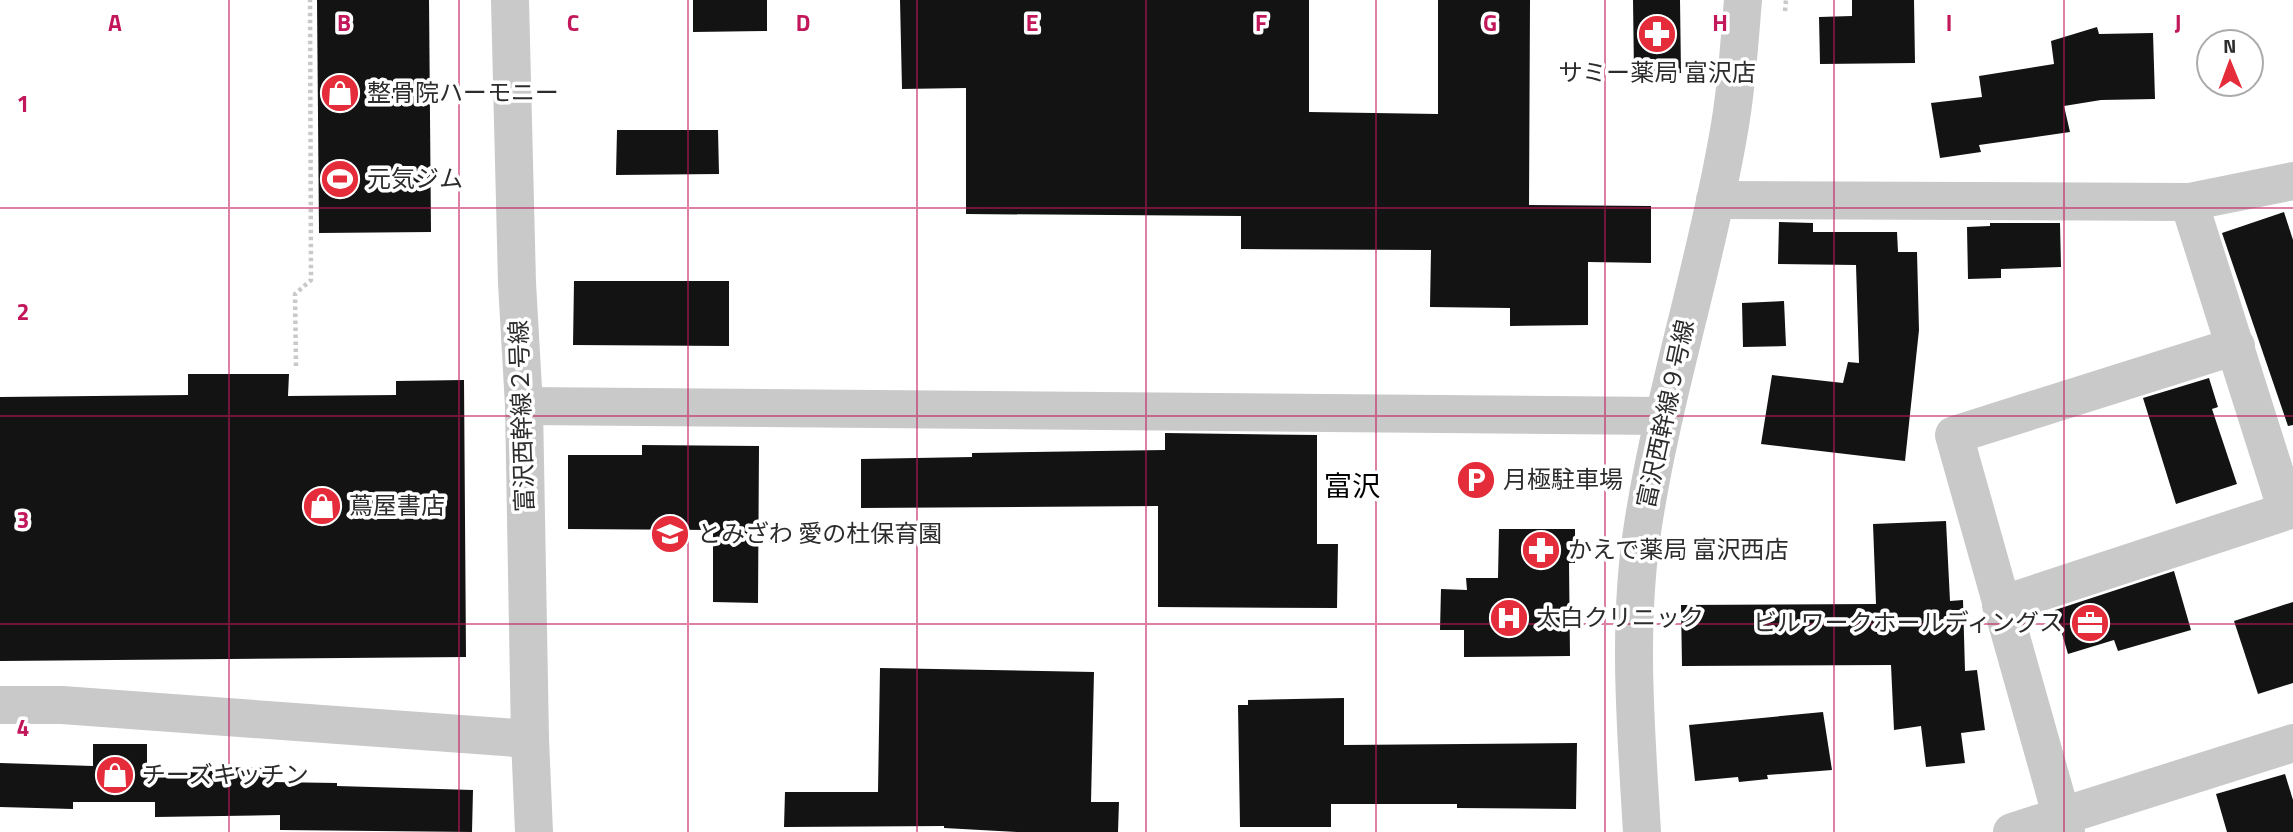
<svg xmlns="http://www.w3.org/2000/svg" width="2293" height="832" font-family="'Titillium Web','Noto Sans JP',sans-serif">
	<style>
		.building { fill: #131313 }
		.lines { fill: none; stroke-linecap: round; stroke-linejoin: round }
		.path { stroke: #c9c9c9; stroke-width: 4.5; stroke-dasharray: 3.5 3.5; stroke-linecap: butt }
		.minor { stroke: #c9c9c9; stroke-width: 38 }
		.grid { fill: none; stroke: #c2185b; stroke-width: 2; stroke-opacity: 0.55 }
		.labels { text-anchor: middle; stroke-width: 7; stroke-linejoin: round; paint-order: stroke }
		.poi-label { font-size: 24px; fill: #2c2c2c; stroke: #fff; text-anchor: start }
		.street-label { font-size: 24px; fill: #2c2c2c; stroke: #fff }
		.quarter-label { font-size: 28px; fill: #000; stroke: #fff }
		.grid-label { font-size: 23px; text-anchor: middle; font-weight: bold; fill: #c2185b; stroke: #fff; stroke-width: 7; stroke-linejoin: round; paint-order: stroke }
	</style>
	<rect width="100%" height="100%" fill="#fff"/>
	<g class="building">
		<polygon points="317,0 429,0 431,232 319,233"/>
		<polygon points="693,0 767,0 767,31 693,32"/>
		<polygon points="900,0 1309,0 1309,112 1438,114 1438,0 1530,0 1529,205 1651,206 1651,263 1588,262 1588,325 1510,326 1510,308 1430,307 1431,250 1241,249 1241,216 966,214 966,88 902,89"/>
		<polygon points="1633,0 1680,0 1681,73 1634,73"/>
		<polygon points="1852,0 1914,0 1915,63 1820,64 1819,17 1852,16"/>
		<polygon points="2097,27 2099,34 2153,33 2155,99 2101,100 2064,106 2070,132 1979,145 1981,152 1940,158 1931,103 1982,97 1979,76 2054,64 2051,41"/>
		<polygon points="617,130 718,130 719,174 616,175"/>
		<polygon points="2284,212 2293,240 2293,425 2288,426 2222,233"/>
		<polygon points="1779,222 1813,223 1813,232 1897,232 1898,252 1917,252 1919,330 1905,461 1761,444 1772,375 1843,383 1848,362 1859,363 1856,265 1778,264"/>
		<polygon points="1990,223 2060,223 2061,267 2001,269 2001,278 1968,279 1967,227 1990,226"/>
		<polygon points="574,281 729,281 729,346 573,345"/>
		<polygon points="1784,301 1786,346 1743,347 1742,303"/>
		<polygon points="188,374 289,374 288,396 396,395 396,381 464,380 466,657 0,661 0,397 188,395"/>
		<polygon points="2209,378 2218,407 2212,409 2237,484 2176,504 2143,398"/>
		<polygon points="1165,433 1317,435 1317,544 1338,544 1337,608 1158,607 1158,506 861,508 861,459 972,457 972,453 1165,450"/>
		<polygon points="642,445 759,446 758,603 713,602 713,530 568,529 568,455 642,455"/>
		<polygon points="1946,521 1950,601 1963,600 1965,671 1977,670 1985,730 1961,733 1965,763 1926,767 1921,726 1894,730 1891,665 1682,666 1681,605 1876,604 1873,524"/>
		<polygon points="1499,529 1575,529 1575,563 1569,563 1570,656 1464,657 1464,630 1440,630 1441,589 1467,590 1466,578 1498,578"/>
		<polygon points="2174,571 2191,630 2118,651 2114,640 2068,654 2055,610"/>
		<polygon points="2293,602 2293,683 2258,694 2234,621"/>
		<polygon points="880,668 1094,672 1091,802 1119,802 1118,832 1017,832 944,828 944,826 784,827 785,792 878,792"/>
		<polygon points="1344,698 1344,745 1577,743 1576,809 1457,808 1457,804 1331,804 1331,827 1240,827 1238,705 1248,705 1248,700"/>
		<polygon points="1823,712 1832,770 1767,775 1768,779 1739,782 1738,777 1695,781 1689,725"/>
		<polygon points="93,744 147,744 147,771 216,771 216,767 272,768 272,782 337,783 337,786 473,790 472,832 280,830 280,815 155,817 155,802 73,802 73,809 0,807 0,763 93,766"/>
		<polygon points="2285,774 2293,800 2293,832 2227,832 2216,794"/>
	</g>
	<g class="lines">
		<g class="path">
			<polyline points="1785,11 1786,0"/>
			<polyline points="296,366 295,294 311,280 310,0"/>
		</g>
		<g class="minor">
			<polyline points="510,0 517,283 524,406 530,739 534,832"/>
			<polyline points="1715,200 2189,202 2293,181"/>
			<polyline points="524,406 1664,416"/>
			<polyline points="2001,605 2287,511 2189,202"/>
			<polyline points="0,705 62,705 530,739"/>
			<path d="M1642 832C1636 730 1627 626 1643 525 1663 396 1704 271 1727 142 1736 95 1739 47 1743 0"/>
			<polyline points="2012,832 2293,743"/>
			<polyline points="2066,832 1954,435 2236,346"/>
		</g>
	</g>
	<path class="grid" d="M229 0V832M459 0V832M688 0V832M917 0V832M1146 0V832M1376 0V832M1605 0V832M1834 0V832M2064 0V832M0 208H2293M0 416H2293M0 624H2293"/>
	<defs>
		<g id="pharmacy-disc" transform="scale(2.0125)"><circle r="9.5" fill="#e42c3a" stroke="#fff"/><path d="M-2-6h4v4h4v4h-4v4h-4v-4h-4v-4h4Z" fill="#fff"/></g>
		<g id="shop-disc" transform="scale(2.0125)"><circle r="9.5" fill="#e42c3a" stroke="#fff"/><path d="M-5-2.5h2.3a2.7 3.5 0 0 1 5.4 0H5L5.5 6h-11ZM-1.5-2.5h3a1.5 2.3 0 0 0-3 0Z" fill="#fff"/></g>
		<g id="stadium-disc" transform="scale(2.0125)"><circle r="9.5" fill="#e42c3a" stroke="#fff"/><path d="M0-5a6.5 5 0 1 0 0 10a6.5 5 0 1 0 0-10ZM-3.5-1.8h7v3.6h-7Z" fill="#fff"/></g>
		<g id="parking-disc" transform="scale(2.0125)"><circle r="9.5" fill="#e42c3a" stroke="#fff"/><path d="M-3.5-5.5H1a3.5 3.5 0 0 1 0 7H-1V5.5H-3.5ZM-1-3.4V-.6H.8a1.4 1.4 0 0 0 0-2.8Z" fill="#fff"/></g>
		<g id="school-disc" transform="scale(2.0125)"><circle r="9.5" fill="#e42c3a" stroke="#fff"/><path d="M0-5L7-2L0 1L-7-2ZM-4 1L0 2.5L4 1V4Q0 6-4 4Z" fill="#fff"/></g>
		<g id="hospital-disc" transform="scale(2.0125)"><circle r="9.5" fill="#e42c3a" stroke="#fff"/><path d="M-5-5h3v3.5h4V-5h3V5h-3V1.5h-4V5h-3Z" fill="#fff"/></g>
		<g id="office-disc" transform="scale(2.0125)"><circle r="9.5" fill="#e42c3a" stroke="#fff"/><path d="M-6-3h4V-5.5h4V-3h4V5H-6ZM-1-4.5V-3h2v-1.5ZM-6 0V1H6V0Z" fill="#fff"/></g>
	</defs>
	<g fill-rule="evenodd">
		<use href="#pharmacy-disc" x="1657" y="34"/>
		<use href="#shop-disc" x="340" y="93"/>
		<use href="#stadium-disc" x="340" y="179"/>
		<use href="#parking-disc" x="1476" y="480"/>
		<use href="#shop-disc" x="322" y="506"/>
		<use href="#school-disc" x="670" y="534"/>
		<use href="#pharmacy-disc" x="1541" y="550"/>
		<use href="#hospital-disc" x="1509" y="618"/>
		<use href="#office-disc" x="2090" y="623"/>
		<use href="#shop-disc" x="115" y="775"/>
	</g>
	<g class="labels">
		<g class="poi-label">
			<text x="1657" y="81" text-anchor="middle">サミー薬局 富沢店</text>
			<text x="367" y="101">整骨院ハーモニー</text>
			<text x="367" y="187">元気ジム</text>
			<text x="1503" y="488">月極駐車場</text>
			<text x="349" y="514">蔦屋書店</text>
			<text x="697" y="542">とみざわ 愛の杜保育園</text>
			<text x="1568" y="558">かえで薬局 富沢西店</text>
			<text x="1536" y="626">太白クリニック</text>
			<text x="2063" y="631" text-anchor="end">ビルワークホールディングス</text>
			<text x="142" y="783">チーズキッチン</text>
		</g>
		<g class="street-label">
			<text transform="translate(1666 414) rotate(-78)" y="8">富沢西幹線９号線</text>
			<text transform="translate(522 416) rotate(-92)" y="8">富沢西幹線２号線</text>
		</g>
		<g class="quarter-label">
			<text x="1352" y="496">富沢</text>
		</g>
	</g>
	<g class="grid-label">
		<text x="115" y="31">A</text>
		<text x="344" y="31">B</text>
		<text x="573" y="31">C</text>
		<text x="803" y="31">D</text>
		<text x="1032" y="31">E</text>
		<text x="1261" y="31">F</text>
		<text x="1490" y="31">G</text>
		<text x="1720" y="31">H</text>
		<text x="1949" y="31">I</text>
		<text x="2178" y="31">J</text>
		<text x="23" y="112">1</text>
		<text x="23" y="320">2</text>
		<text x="23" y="528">3</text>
		<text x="23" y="736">4</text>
	</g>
	<g transform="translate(2230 63) rotate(359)"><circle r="33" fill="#ffffff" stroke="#ababab" stroke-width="2"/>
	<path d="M0-5L12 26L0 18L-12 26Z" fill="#e42c3a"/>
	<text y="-10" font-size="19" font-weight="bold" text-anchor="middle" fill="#2c2c2c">N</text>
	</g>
</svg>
